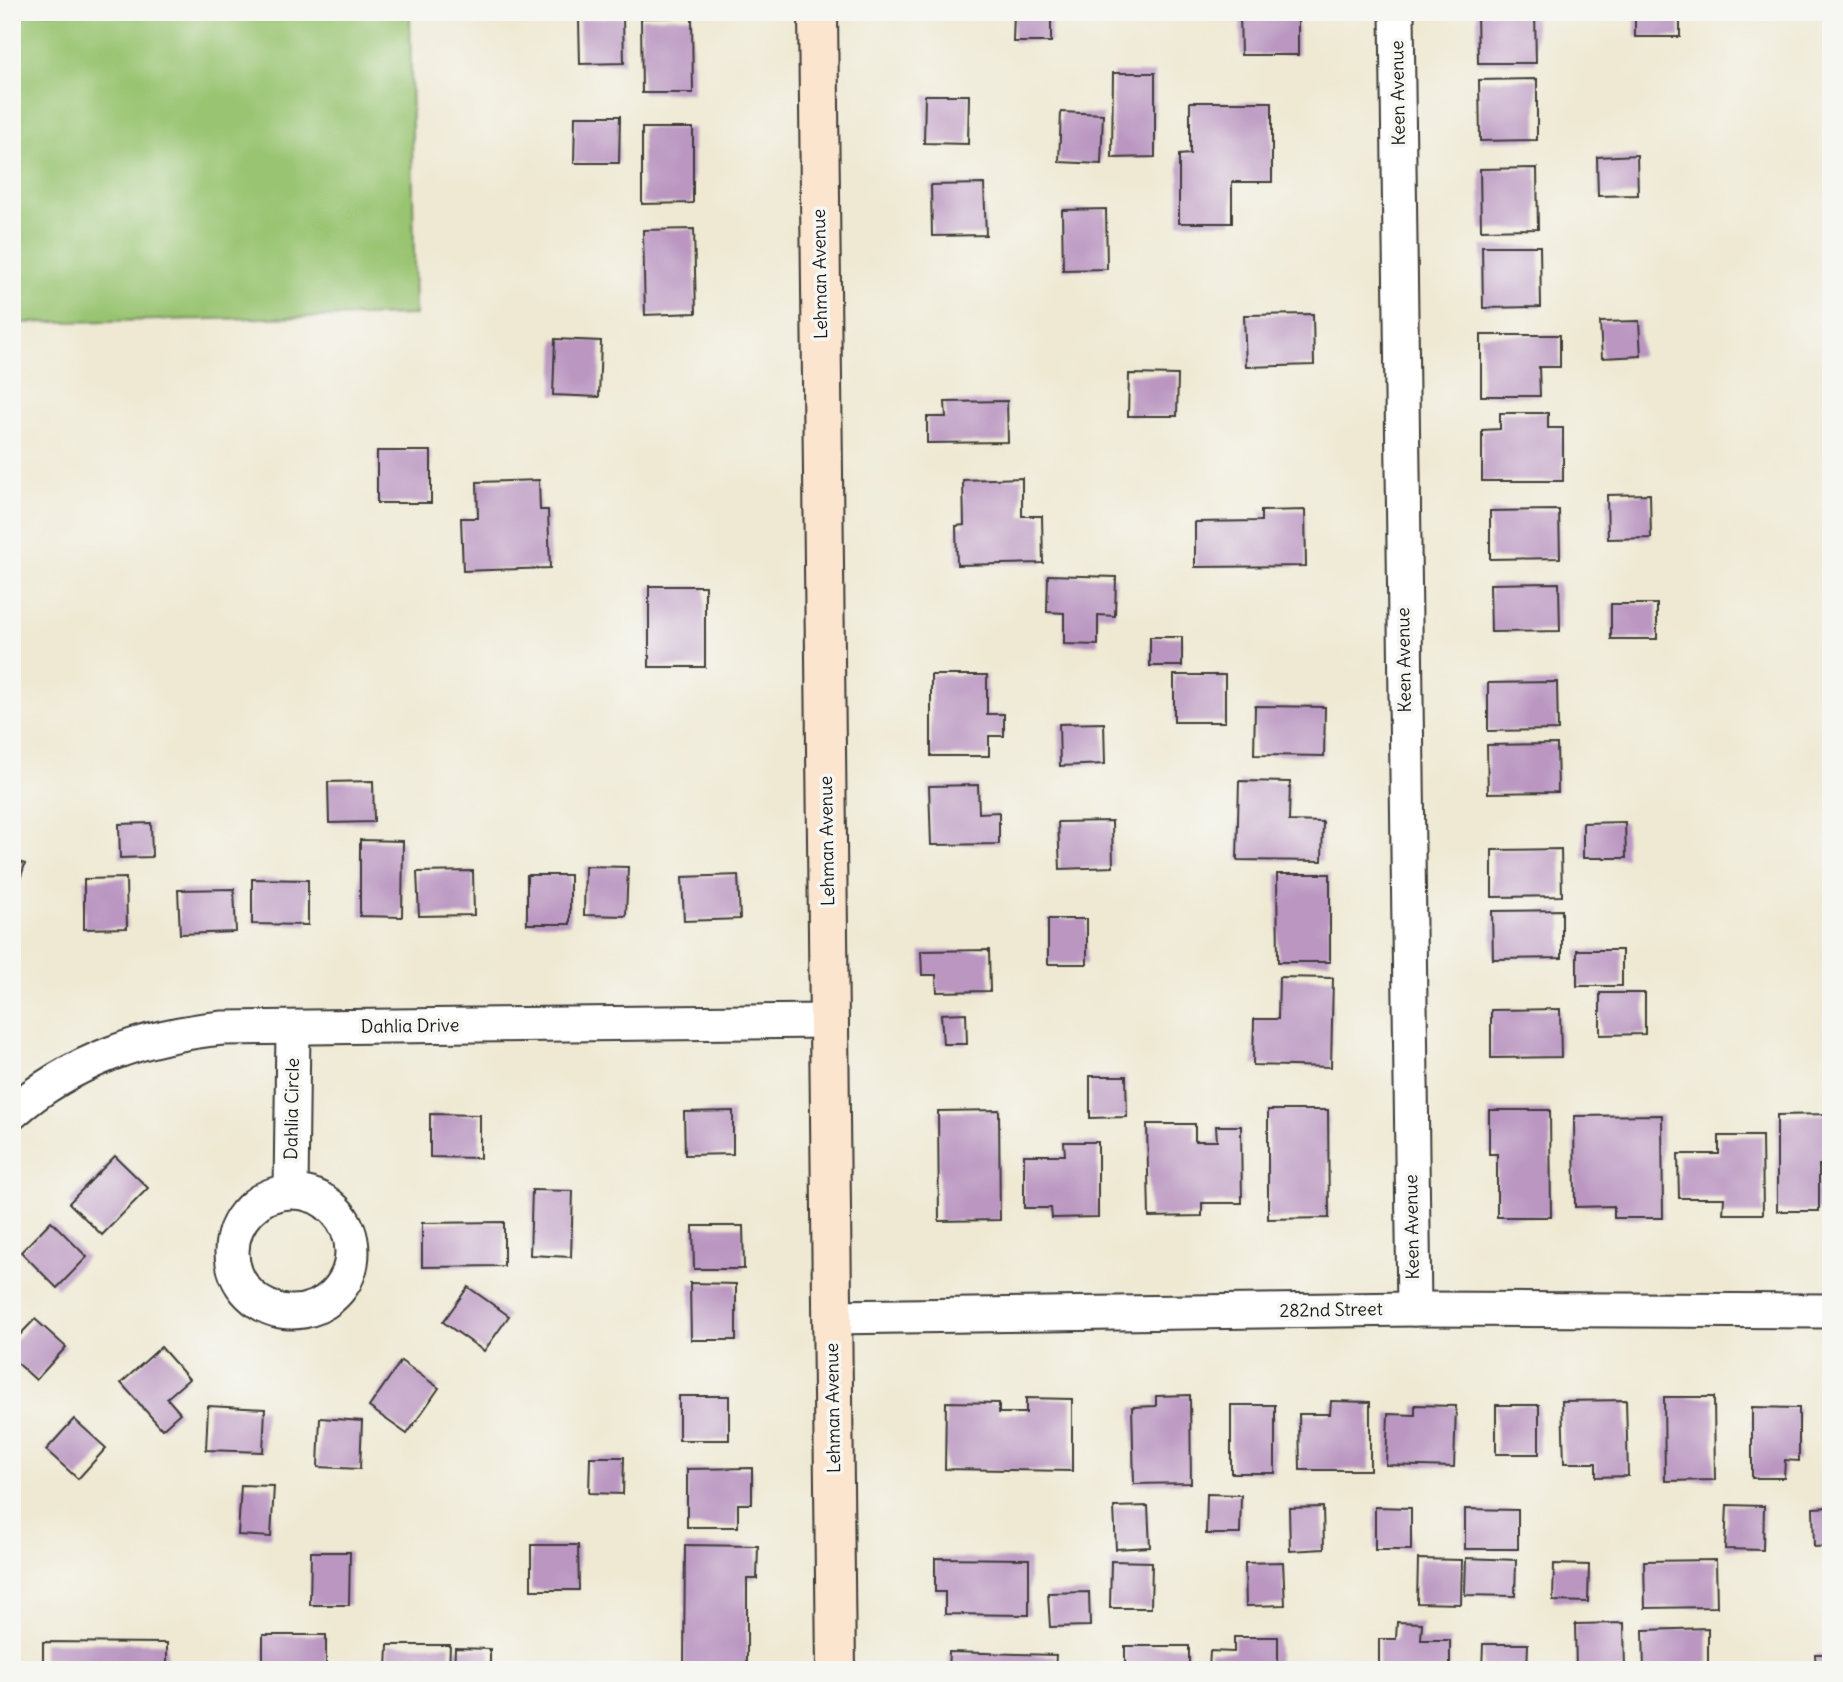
<svg xmlns="http://www.w3.org/2000/svg" width="1843" height="1682" font-family="Delius,sans-serif">
	<style>
		.green { fill: #99c471; stroke: #5a7046; stroke-width: 2 }
		.building { fill: #ba96c1 }
		.lines { fill: none; stroke-linecap: round; stroke-linejoin: round }
		.street-casing { stroke: #3c3b37; stroke-width: 37 }
		.secondary-casing { stroke: #3c3b37; stroke-width: 42 }
		.street { stroke: #fff; stroke-width: 33 }
		.secondary { stroke: #fbe5cf; stroke-width: 38 }
		.labels { text-anchor: middle; stroke-width: 7; stroke-linejoin: round; paint-order: stroke }
		.street-label { font-size: 18px; fill: #1c1c1c; stroke: #f6f6f2 }
	</style>
	<rect width="100%" height="100%" fill="#f6f6f2"/>
	<filter id="ink" filterUnits="userSpaceOnUse"><feTurbulence type="fractalNoise" baseFrequency=".0143" numOctaves="2"/><feDisplacementMap in="SourceGraphic" scale="14" xChannelSelector="R" yChannelSelector="G"/><feConvolveMatrix kernelMatrix="1 2 1 2 8 2 1 2 1" color-interpolation-filters="sRGB"/></filter>
	<filter id="wash" filterUnits="userSpaceOnUse"><feTurbulence type="fractalNoise" baseFrequency=".00686" numOctaves="4" result="noise"/><feDisplacementMap in="SourceGraphic" scale="28" xChannelSelector="R" yChannelSelector="G"/><feGaussianBlur stdDeviation="1.57" result="paint"/><feColorMatrix in="noise" values="0 0 0 0 0 0 0 0 0 0 0 0 0 0 0 0 0 1.4 0 .05"/><feComposite in="paint" operator="in"/></filter>
	<g filter="url(#wash)">
		<rect width="100%" height="100%" fill="#efe9d3"/>
		<polygon class="green" points="12,12 410,12 415,315 12,323"/>
		<g id="blocks">
			<g class="building">
				<polygon points="1014,12 1051,12 1051,42 1013,42"/>
				<polygon points="1240,12 1298,12 1298,55 1241,55"/>
				<polygon points="1477,12 1535,12 1536,63 1478,63"/>
				<rect x="1635" y="12" width="45" height="25"/>
				<polygon points="623,17 624,63 580,64 579,19"/>
				<polygon points="692,17 693,93 642,93 641,18"/>
				<polygon points="1113,73 1155,73 1155,157 1112,158"/>
				<polygon points="1537,79 1537,140 1480,141 1479,80"/>
				<polygon points="925,95 969,95 968,144 924,143"/>
				<polygon points="1190,102 1272,102 1272,182 1232,182 1232,223 1179,223 1179,155 1190,154"/>
				<polygon points="1061,112 1103,114 1101,164 1059,162"/>
				<polygon points="575,116 620,116 619,163 574,163"/>
				<polygon points="642,128 693,128 693,203 642,204"/>
				<polygon points="1637,155 1638,195 1598,196 1597,157"/>
				<polygon points="1537,168 1538,229 1481,230 1480,169"/>
				<polygon points="984,184 986,235 932,236 931,185"/>
				<polygon points="1106,209 1107,269 1063,270 1062,210"/>
				<polygon points="694,229 696,313 645,315 643,230"/>
				<polygon points="1482,246 1540,246 1541,307 1483,308"/>
				<polygon points="1313,314 1314,365 1246,367 1244,315"/>
				<polygon points="1639,321 1641,356 1602,358 1600,322"/>
				<polygon points="1481,335 1560,335 1560,367 1539,367 1540,396 1481,396"/>
				<polygon points="555,339 601,341 599,397 553,395"/>
				<polygon points="1129,374 1178,375 1177,416 1128,416"/>
				<polygon points="1007,401 1008,442 927,443 927,417 946,417 945,402"/>
				<polygon points="1500,413 1548,413 1548,428 1563,428 1563,481 1482,481 1482,430 1500,429"/>
				<rect x="377" y="451" width="54" height="52"/>
				<polygon points="1022,478 1022,516 1042,516 1043,563 957,565 956,526 964,525 963,480"/>
				<polygon points="539,480 540,510 548,510 550,568 463,571 461,518 478,518 477,482"/>
				<polygon points="1650,494 1651,538 1608,539 1607,495"/>
				<polygon points="1305,510 1306,566 1195,567 1195,522 1261,521 1261,511"/>
				<polygon points="1559,510 1560,558 1490,559 1490,511"/>
				<polygon points="1048,575 1116,577 1115,616 1098,615 1098,645 1064,644 1064,613 1047,612"/>
				<polygon points="1559,583 1560,631 1491,632 1490,584"/>
				<rect x="649" y="586" width="56" height="81"/>
				<rect x="1611" y="604" width="46" height="35"/>
				<rect x="1150" y="637" width="32" height="29"/>
				<polygon points="931,675 987,675 987,714 1004,714 1004,736 989,736 989,756 931,756"/>
				<rect x="1174" y="675" width="51" height="47"/>
				<polygon points="1557,682 1558,730 1488,731 1488,683"/>
				<polygon points="1255,706 1325,707 1324,756 1254,755"/>
				<polygon points="1104,723 1105,764 1060,766 1059,724"/>
				<polygon points="1557,744 1558,792 1488,793 1487,745"/>
				<polygon points="373,781 374,822 329,823 328,782"/>
				<polygon points="1239,781 1290,782 1289,821 1323,822 1322,861 1237,860"/>
				<polygon points="978,785 979,813 999,812 999,844 931,845 929,786"/>
				<polygon points="1112,821 1113,867 1060,869 1058,822"/>
				<polygon points="1625,822 1626,858 1583,858 1583,823"/>
				<polygon points="151,823 152,857 120,858 119,824"/>
				<polygon points="360,840 403,841 402,917 360,916"/>
				<polygon points="1561,849 1562,896 1492,897 1492,850"/>
				<polygon points="12,860 25,864 13,900 12,900"/>
				<polygon points="585,866 628,867 626,916 584,915"/>
				<polygon points="473,871 474,915 419,916 417,872"/>
				<polygon points="1277,874 1330,874 1330,962 1278,962"/>
				<rect x="527" y="875" width="43" height="49"/>
				<polygon points="738,875 740,919 684,921 682,877"/>
				<polygon points="126,878 127,928 84,929 84,879"/>
				<polygon points="252,879 308,880 308,925 252,924"/>
				<polygon points="234,889 236,932 180,934 178,890"/>
				<polygon points="1562,910 1562,958 1493,959 1492,911"/>
				<rect x="1048" y="919" width="39" height="45"/>
				<polygon points="989,950 990,991 937,992 936,975 922,975 921,951"/>
				<rect x="1577" y="950" width="45" height="36"/>
				<polygon points="1279,977 1333,978 1331,1067 1253,1065 1254,1019 1278,1019"/>
				<polygon points="1600,993 1645,993 1645,1034 1600,1035"/>
				<polygon points="1560,1009 1561,1057 1491,1058 1491,1010"/>
				<polygon points="966,1013 967,1044 943,1044 941,1014"/>
				<polygon points="1090,1076 1126,1076 1127,1117 1090,1118"/>
				<polygon points="999,1110 1000,1220 939,1221 938,1111"/>
				<polygon points="1268,1110 1328,1110 1329,1218 1268,1219"/>
				<polygon points="1489,1110 1550,1110 1551,1217 1497,1217 1497,1154 1489,1154"/>
				<polygon points="733,1111 733,1154 685,1155 684,1112"/>
				<polygon points="430,1114 480,1115 480,1158 430,1157"/>
				<polygon points="1831,1114 1831,1166 1819,1165 1819,1211 1777,1211 1777,1115"/>
				<polygon points="1662,1115 1663,1218 1614,1218 1614,1206 1575,1207 1574,1116"/>
				<polygon points="1147,1124 1195,1124 1195,1141 1217,1141 1216,1126 1241,1126 1242,1203 1202,1203 1202,1216 1149,1217"/>
				<polygon points="1719,1136 1762,1136 1763,1214 1723,1214 1724,1198 1679,1198 1678,1154 1719,1154"/>
				<polygon points="1064,1142 1098,1142 1098,1217 1052,1218 1051,1208 1024,1208 1024,1155 1065,1155"/>
				<polygon points="115,1156 148,1188 102,1235 69,1203"/>
				<polygon points="532,1190 573,1191 571,1257 530,1255"/>
				<polygon points="51,1221 87,1257 57,1288 21,1252"/>
				<polygon points="504,1222 504,1266 422,1267 422,1223"/>
				<polygon points="693,1226 743,1226 744,1269 694,1269"/>
				<polygon points="690,1283 736,1284 736,1340 691,1340"/>
				<polygon points="468,1287 509,1316 484,1351 443,1322"/>
				<polygon points="35,1319 66,1347 36,1380 12,1358 12,1343"/>
				<polygon points="161,1347 189,1379 167,1398 180,1413 162,1429 121,1383"/>
				<polygon points="401,1361 439,1388 407,1434 369,1407"/>
				<polygon points="1190,1395 1191,1483 1134,1484 1132,1407 1156,1406 1156,1396"/>
				<rect x="679" y="1396" width="50" height="44"/>
				<polygon points="1664,1397 1714,1397 1715,1480 1665,1481"/>
				<polygon points="1026,1398 1072,1399 1072,1471 945,1469 946,1402 999,1403 999,1413 1026,1413"/>
				<polygon points="1626,1400 1628,1476 1596,1477 1596,1463 1564,1463 1562,1401"/>
				<polygon points="1331,1401 1370,1402 1370,1470 1300,1470 1299,1414 1330,1414"/>
				<polygon points="1831,1404 1831,1454 1826,1454 1824,1405"/>
				<rect x="1231" y="1405" width="44" height="68"/>
				<polygon points="1415,1405 1456,1406 1454,1467 1386,1465 1388,1414 1415,1415"/>
				<rect x="1496" y="1405" width="43" height="49"/>
				<polygon points="208,1406 265,1409 263,1452 206,1450"/>
				<polygon points="1752,1407 1799,1408 1799,1461 1785,1460 1784,1478 1752,1478"/>
				<polygon points="320,1418 362,1421 360,1469 318,1467"/>
				<polygon points="74,1419 106,1448 78,1479 46,1450"/>
				<polygon points="590,1457 624,1457 623,1494 589,1493"/>
				<polygon points="752,1468 752,1504 738,1504 738,1527 687,1527 687,1469"/>
				<polygon points="241,1485 274,1486 271,1537 238,1535"/>
				<polygon points="1207,1494 1241,1495 1240,1534 1206,1534"/>
				<polygon points="1727,1505 1764,1506 1763,1550 1725,1549"/>
				<polygon points="1148,1506 1150,1547 1116,1549 1114,1507"/>
				<polygon points="1323,1507 1324,1549 1290,1551 1289,1508"/>
				<polygon points="1375,1507 1411,1508 1411,1550 1375,1550"/>
				<polygon points="1831,1507 1831,1546 1814,1547 1813,1508"/>
				<polygon points="1465,1509 1518,1510 1518,1549 1465,1549"/>
				<polygon points="531,1545 578,1545 579,1590 531,1590"/>
				<polygon points="685,1545 758,1546 757,1579 747,1579 747,1668 684,1667"/>
				<polygon points="311,1552 350,1552 349,1605 310,1605"/>
				<polygon points="935,1558 1029,1559 1029,1615 945,1614 945,1592 935,1592"/>
				<polygon points="1466,1558 1516,1560 1515,1596 1465,1595"/>
				<polygon points="1418,1559 1462,1560 1461,1604 1417,1603"/>
				<polygon points="1716,1560 1717,1607 1645,1608 1644,1561"/>
				<polygon points="1111,1561 1152,1562 1151,1608 1110,1608"/>
				<polygon points="1283,1562 1285,1605 1246,1606 1245,1563"/>
				<polygon points="1554,1564 1589,1565 1588,1602 1553,1601"/>
				<polygon points="1089,1592 1090,1626 1050,1627 1048,1593"/>
				<polygon points="1397,1622 1422,1623 1421,1640 1450,1640 1450,1670 1379,1670 1379,1639 1396,1639"/>
				<polygon points="1624,1623 1625,1670 1576,1670 1575,1624"/>
				<polygon points="1708,1628 1708,1670 1644,1670 1643,1630"/>
				<rect x="263" y="1635" width="63" height="35"/>
				<polygon points="1234,1637 1278,1637 1278,1670 1209,1670 1210,1651 1234,1652"/>
				<polygon points="43,1642 167,1643 167,1670 43,1670"/>
				<polygon points="1483,1644 1528,1644 1527,1670 1482,1670"/>
				<polygon points="388,1645 450,1645 449,1670 387,1670"/>
				<rect x="1125" y="1646" width="64" height="24"/>
				<polygon points="455,1648 490,1649 490,1670 454,1670"/>
				<polygon points="949,1652 1056,1655 1055,1670 948,1670"/>
				<polygon points="1815,1654 1831,1654 1831,1670 1816,1670"/>
			</g>
		</g>
	</g>
	<g filter="url(#ink)">
		<use href="#blocks" fill-opacity="0" stroke="#3c3b37" stroke-width="2"/>
		<g class="lines">
			<g class="street-casing">
				<g id="street">
					<polyline points="1397,12 1414,1309"/>
					<path d="M12 1113C70 1061 147 1035 223 1028L829 1021"/>
					<polyline points="291,1191 293,1028"/>
					<circle cx="292" cy="1252" r="60"/>
					<polyline points="832,1317 1414,1309 1831,1311"/>
				</g>
			</g>
			<g class="secondary-casing">
				<polyline id="secondary" points="818,12 836,1670"/>
			</g>
			<use href="#street" class="street"/>
			<use href="#secondary" class="secondary"/>
		</g>
	</g>
	<g class="labels">
		<g class="street-label">
			<text transform="translate(1398 93) rotate(-91)" y="6">Keen Avenue</text>
			<text transform="translate(820 274) rotate(-91)" y="6">Lehman Avenue</text>
			<text transform="translate(1404 660) rotate(-91)" y="6">Keen Avenue</text>
			<text transform="translate(827 841) rotate(-91)" y="6">Lehman Avenue</text>
			<text transform="translate(410 1026) rotate(-1)" y="6">Dahlia Drive</text>
			<text transform="translate(292 1109) rotate(-89)" y="6">Dahlia Circle</text>
			<text transform="translate(1412 1227) rotate(-91)" y="6">Keen Avenue</text>
			<text transform="translate(1331 1310) rotate(-1)" y="6">282nd Street</text>
			<text transform="translate(833 1408) rotate(-91)" y="6">Lehman Avenue</text>
		</g>
	</g>
	<rect width="1843" height="1682" fill="none" stroke="#f6f6f2" stroke-width="42"/>
</svg>
